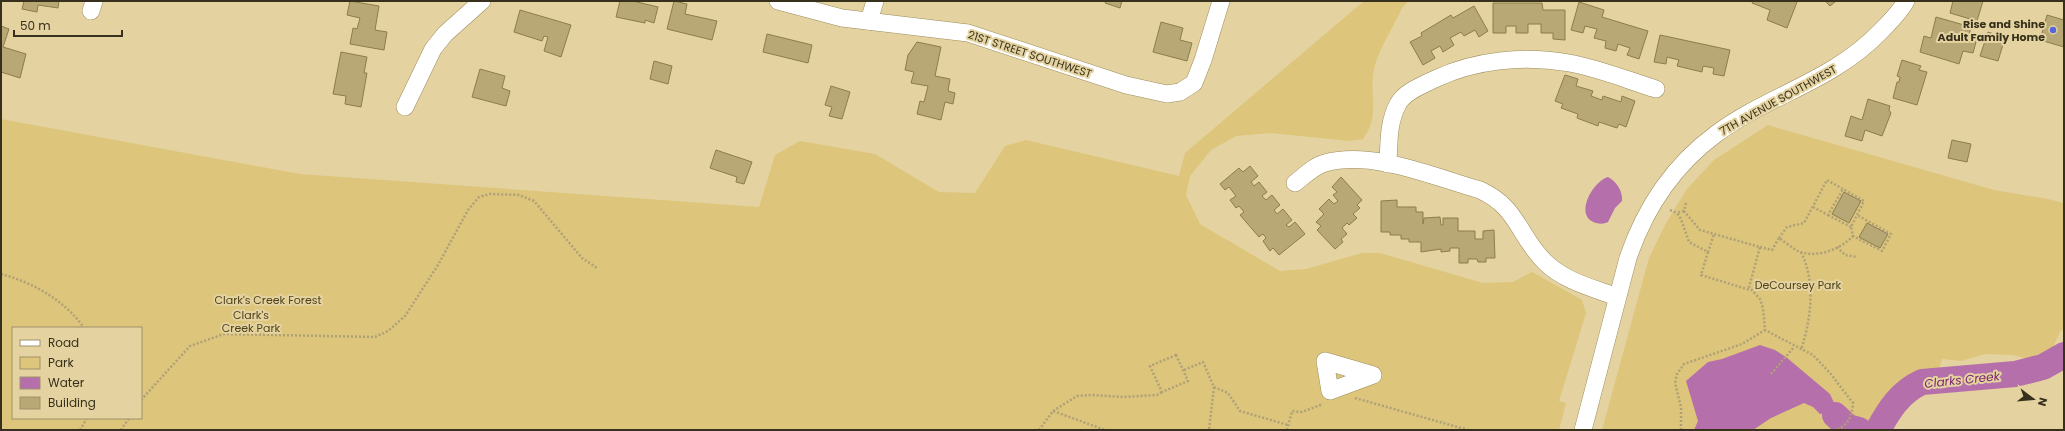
<svg xmlns="http://www.w3.org/2000/svg" width="2065" height="431" font-family="Poppins,sans-serif">
	<style>
		.green { fill: #ddc57b; fill-rule: evenodd }
		.water { fill: #b56fab }
		.lines { fill: none; stroke-linecap: round; stroke-linejoin: round }
		.river { stroke: #b56fab; stroke-width: 26 }
		.building { fill: #b8a876; stroke: #8c7d4d }
		.minor-casing { stroke: #9d8d5c; stroke-width: 18 }
		.path { stroke: #afa177; stroke-width: 2.5; stroke-dasharray: 2 2; stroke-linecap: butt }
		.minor { stroke: #fff; stroke-width: 17 }
		.poi-dot { fill: #5366dc; stroke: #e4d3a0; stroke-width: 1.5 }
		.labels { text-anchor: middle; stroke-width: 4; stroke-linejoin: round; paint-order: stroke }
		.poi-label { font-size: 11px; font-weight: bold; fill: #37301c; stroke: #e4d3a0; text-anchor: end }
		.street-label { font-size: 11px; fill: #37301c; stroke: #e4d3a0 }
		.park-label { font-size: 11px; fill: #50431b; stroke: #e4d3a0 }
		.water-label { font-size: 12px; font-style: italic; fill: #792470; stroke: #e4d3a0 }
	</style>
	<rect width="100%" height="100%" fill="#e4d3a0"/>
	<g class="green">
		<path d="M1364 1H1408L1402 8C1394 26 1380 47 1375 65 1367 95 1382 112 1363 139L1349 141 1271 133 1236 136 1211 150 1190 176 1186 195 1200 224 1280 271 1306 269 1362 253H1380L1483 283 1513 282 1532 272 1582 300 1586 313 1559 401 1566 403 1559 430H1V119L300 174 759 207 775 155 800 141 875 154 939 192 975 193 1005 146 1026 140 1179 176 1185 153ZM13 328H141V418H13Z"/>
		<path d="M1768 125 1994 190 2048 199 2064 203V330H2061L2052 349 2028 359 2013 355 1985 354 1961 361 1942 359 1936 380C1903 386 1894 403 1878 430H1602L1649 258 1666 223 1687 189 1714 160Z"/>
	</g>
	<g class="water">
		<path d="M1608 177C1616 181 1623 191 1622 201L1615 208 1608 222C1604 224 1601 224 1596 223 1573 216 1593 181 1608 177Z"/>
		<polygon points="1760,345 1775,350 1786,357 1830,394 1835,405 1835,415 1827,412 1820,414 1813,407 1804,403 1771,418 1753,430 1694,430 1698,421 1686,381 1708,362 1722,359"/>
	</g>
	<g class="lines">
		<g class="river">
			<polyline points="1835,415 1848,427 1859,430"/>
			<path d="M1878 430C1889 410 1900 392 1922 382L2015 374 2043 367 2064 355"/>
		</g>
	</g>
	<g class="building">
		<polygon points="24,1 59,1 58,8 38,5 37,12 22,9"/>
		<polygon points="350,1 379,6 375,30 387,32 384,50 350,44 353,28 357,29 360,18 347,15"/>
		<polygon points="620,1 633,1 658,7 654,23 645,20 645,23 616,17"/>
		<polygon points="674,1 687,4 685,14 717,21 712,40 667,29"/>
		<polygon points="1106,1 1122,1 1120,8 1105,3"/>
		<polygon points="1753,1 1795,1 1797,2 1787,28 1767,20 1770,10 1752,3"/>
		<polygon points="1825,1 1836,1 1830,6"/>
		<polygon points="1953,1 1983,1 1977,21 1950,13"/>
		<polygon points="1579,2 1604,10 1602,17 1648,31 1639,59 1627,55 1630,48 1618,44 1616,51 1605,48 1606,41 1594,38 1597,29 1585,26 1583,33 1571,30"/>
		<polygon points="1493,3 1542,3 1543,10 1565,10 1565,40 1553,39 1553,33 1541,33 1541,24 1528,24 1528,33 1516,33 1516,26 1506,26 1506,33 1493,33"/>
		<polygon points="1474,6 1488,31 1479,37 1475,30 1464,36 1461,32 1450,38 1454,45 1443,52 1440,46 1431,51 1435,58 1423,65 1410,42 1422,36 1421,33 1451,15 1453,18"/>
		<polygon points="520,10 571,25 561,57 544,51 548,37 544,36 542,41 514,32"/>
		<polygon points="2047,15 2064,20 2064,47 2040,40"/>
		<polygon points="1936,17 1971,27 1968,40 1976,42 1973,53 1963,51 1959,64 1920,52 1924,36 1931,38"/>
		<polygon points="1161,22 1183,28 1180,40 1192,43 1187,61 1153,52"/>
		<polygon points="1,26 9,29 3,47 26,54 20,78 1,72"/>
		<polygon points="1988,32 2005,38 1998,61 1980,56"/>
		<polygon points="767,34 812,45 808,63 763,52"/>
		<polygon points="1660,35 1730,50 1724,76 1713,74 1714,68 1703,66 1702,72 1677,66 1679,60 1667,57 1666,64 1654,62"/>
		<polygon points="917,42 941,47 935,76 950,79 948,91 955,93 953,104 945,102 941,120 917,114 920,101 924,102 928,86 911,83 914,72 905,70 908,55"/>
		<polygon points="341,52 367,57 364,73 367,73 361,107 345,104 346,96 333,94"/>
		<polygon points="1902,60 1921,66 1919,70 1927,72 1917,105 1893,98 1897,82 1899,82 1900,77 1897,76"/>
		<polygon points="654,61 672,66 668,84 650,79"/>
		<polygon points="480,69 505,76 502,88 510,91 506,106 472,97"/>
		<polygon points="1565,75 1578,79 1576,86 1593,91 1591,96 1602,100 1603,96 1621,102 1622,96 1635,101 1626,127 1619,124 1617,128 1599,122 1598,126 1577,118 1578,114 1561,108 1563,104 1555,101"/>
		<polygon points="831,86 850,92 842,119 829,116 832,107 825,105"/>
		<polygon points="1868,99 1890,106 1889,110 1891,113 1882,136 1865,130 1862,141 1845,136 1851,116 1862,120"/>
		<polygon points="1952,140 1971,144 1967,162 1948,158"/>
		<polygon points="716,150 752,162 744,184 736,182 737,177 710,168"/>
		<polygon points="1250,166 1258,176 1251,182 1254,186 1259,182 1267,192 1262,196 1266,200 1272,195 1280,205 1274,210 1277,214 1283,209 1292,220 1286,225 1289,227 1295,222 1305,234 1279,255 1273,248 1270,251 1263,241 1266,238 1263,234 1259,237 1240,215 1244,212 1239,206 1236,208 1230,200 1236,196 1229,187 1225,190 1220,184 1239,168 1243,172"/>
		<polygon points="1341,177 1362,200 1357,205 1360,208 1353,214 1357,218 1349,225 1347,223 1342,228 1347,234 1341,239 1343,242 1335,249 1317,230 1321,226 1316,222 1324,214 1319,209 1329,199 1334,204 1338,201 1333,195 1337,192 1332,187"/>
		<polygon points="1844,192 1861,201 1849,223 1832,214"/>
		<polygon points="1397,200 1397,207 1416,207 1416,212 1423,212 1423,224 1424,218 1440,217 1441,225 1443,225 1443,218 1458,218 1458,231 1475,231 1475,239 1483,239 1483,231 1494,230 1495,258 1486,258 1486,262 1478,262 1477,259 1468,259 1468,263 1459,263 1459,248 1450,248 1450,251 1441,252 1441,249 1421,252 1421,242 1409,242 1409,239 1401,239 1401,235 1390,235 1390,232 1381,232 1381,201"/>
		<polygon points="1867,223 1888,234 1880,248 1859,237"/>
	</g>
	<g class="lines">
		<g class="minor-casing">
			<g id="minor">
				<polyline points="778,1 842,18 968,33 1126,85 1167,94 1180,92 1194,83 1203,60 1221,1"/>
				<polyline points="91,11 94,1"/>
				<polyline points="869,21 875,1"/>
				<polyline points="405,107 433,49 445,34 482,1"/>
				<path d="M1388 164C1389 144 1388 122 1398 104 1404 92 1423 85 1435 79 1475 60 1524 55 1569 63 1598 68 1627 80 1656 89"/>
				<path d="M1295 183C1304 176 1314 166 1325 163 1373 150 1434 177 1480 190 1518 207 1519 237 1545 262 1564 281 1593 288 1617 297"/>
				<polygon points="1325,361 1373,375 1330,391"/>
				<path d="M1583 430 1628 258C1645 208 1674 165 1716 134 1770 94 1832 82 1881 31 1890 22 1900 12 1906 1"/>
			</g>
		</g>
		<g class="path">
			<path d="M1686 203 1684 211 1700 230 1760 247 1749 287 1760 299 1763 308 1765 330 1813 355 1830 373 1853 403C1852 416 1849 424 1837 430"/>
			<polyline points="1813,207 1828,215 1843,189"/>
			<polyline points="1670,210 1677,213"/>
			<polyline points="1684,211 1677,213 1681,219 1689,242 1708,252 1714,234"/>
			<polyline points="1828,215 1851,227"/>
			<polyline points="1779,238 1787,227 1804,223 1827,180 1864,201 1851,227 1853,236 1882,251 1891,234 1857,215"/>
			<path d="M1760 247 1772 250 1779 238C1785 242 1793 249 1800 252 1818 258 1841 249 1853 236"/>
			<polyline points="1837,247 1845,255 1857,257"/>
			<polyline points="1708,252 1701,275 1750,290"/>
			<path d="M1801 252C1816 282 1811 320 1801 350"/>
			<path d="M1 274C32 282 66 301 84 328"/>
			<polygon points="1176,355 1188,381 1162,392 1150,366"/>
			<polyline points="1184,370 1203,362 1214,387 1209,430"/>
			<polyline points="1771,374 1794,347"/>
			<polyline points="1214,387 1228,393 1240,411 1288,425"/>
			<polyline points="1355,398 1468,430"/>
			<polyline points="141,400 190,346 224,334 375,337 388,331 405,316 438,265 468,210 479,197 490,194 519,195 534,201 582,258 597,268"/>
			<polyline points="1053,411 1077,396 1091,395 1123,397 1157,395 1162,392"/>
			<polyline points="80,430 87,418"/>
			<polyline points="121,430 129,418"/>
			<polyline points="1039,430 1053,411 1105,430"/>
			<polyline points="1287,430 1292,411 1302,412 1323,404"/>
			<polyline points="1681,430 1681,407 1675,383 1677,374 1684,364 1742,344 1765,330"/>
		</g>
		<use href="#minor" class="minor"/>
	</g>
	<circle class="poi-dot" cx="2053" cy="30" r="4"/>
	<g class="labels">
		<g class="poi-label">
			<text x="2045" y="28">Rise and Shine<tspan x="2045" dy="13">Adult Family Home</tspan></text>
		</g>
		<g class="street-label">
			<text transform="translate(1030 54) rotate(18)" y="4">21ST STREET SOUTHWEST</text>
			<text transform="translate(1778 100) rotate(-29)" y="4">7TH AVENUE SOUTHWEST</text>
		</g>
		<g class="park-label">
			<text x="1798" y="289">DeCoursey Park</text>
			<text x="268" y="304">Clark's Creek Forest</text>
			<text x="251" y="319">Clark's<tspan x="251" dy="13">Creek Park</tspan></text>
		</g>
		<g class="water-label">
			<text transform="translate(1962 380) rotate(-6)" y="4">Clarks Creek</text>
		</g>
	</g>
	<rect width="2065" height="431" fill="none" stroke="#37301c" stroke-width="4"/>
	<rect x="12" y="327" width="130" height="92" fill="#e4d3a0" stroke="#9f926b"/>
	<rect x="20" y="340" width="20" height="6" fill="#ffffff" stroke="#9f926b"/>
	<text x="48" y="347" font-size="12" fill="#37301c">Road</text>
	<rect x="20" y="357" width="20" height="12" fill="#ddc57b" stroke="#9f926b"/>
	<text x="48" y="367" font-size="12" fill="#37301c">Park</text>
	<rect x="20" y="377" width="20" height="12" fill="#b56fab" stroke="#9f926b"/>
	<text x="48" y="387" font-size="12" fill="#37301c">Water</text>
	<rect x="20" y="397" width="20" height="12" fill="#b8a876" stroke="#9f926b"/>
	<text x="48" y="407" font-size="12" fill="#37301c">Building</text>
	<g transform="translate(2033 399) rotate(106)" stroke="#e4d3a0" stroke-width="3" paint-order="stroke">
	<path d="M0-3L7 15L0 10L-7 15Z" fill="#37301c"/>
	<text y="-6" font-size="11" font-weight="bold" text-anchor="middle" fill="#37301c">N</text>
	</g>
	<path d="M14 30v6h108v-6" fill="none" stroke="#37301c" stroke-width="2"/>
	<text x="20" y="30" font-size="12" fill="#37301c" stroke="#e4d3a0" stroke-width="3" paint-order="stroke">50 m</text>
</svg>
